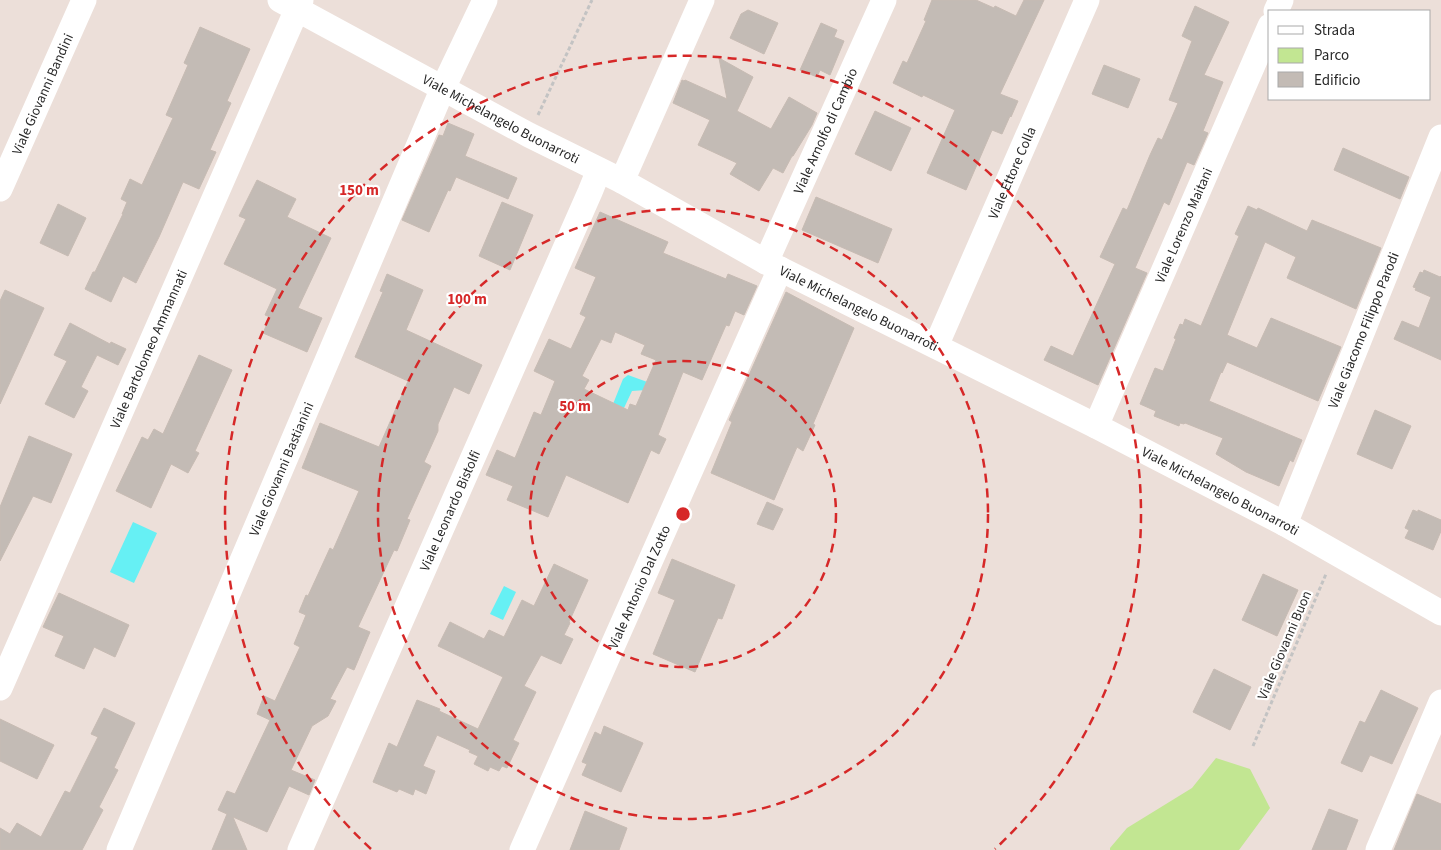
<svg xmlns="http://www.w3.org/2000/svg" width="1441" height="850" font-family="'Source Sans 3',sans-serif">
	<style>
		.green { fill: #c2e692 }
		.water { fill: #66f0f4 }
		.building { fill: #c3bbb5; stroke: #c7bbb3; fill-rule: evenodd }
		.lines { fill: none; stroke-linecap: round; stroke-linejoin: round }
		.path { stroke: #c3c3c3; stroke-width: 3; stroke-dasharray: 4 2.5; stroke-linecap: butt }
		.minor { stroke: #fff; stroke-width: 25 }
		.ring { fill: none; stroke: #d62828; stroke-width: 2.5; stroke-dasharray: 9 6 }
		.labels { text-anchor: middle; stroke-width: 4.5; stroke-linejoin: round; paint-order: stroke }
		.street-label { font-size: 14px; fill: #282828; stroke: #fff }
		.centre { fill: #d62828; stroke: #fff; stroke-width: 2.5 }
		.ring-label { font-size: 15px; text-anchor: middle; font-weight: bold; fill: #d62828; stroke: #fff; stroke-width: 4.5; stroke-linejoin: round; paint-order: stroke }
	</style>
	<rect width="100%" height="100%" fill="#ecdfd9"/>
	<polygon class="green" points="1216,758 1250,769 1270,808 1239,850 1110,850 1110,848 1127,828 1192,788"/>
	<g class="water">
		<polygon points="628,375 650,383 646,390 632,391 624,408 613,404 623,379"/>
		<polygon points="133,522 157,533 134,583 110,572"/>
		<polygon points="504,586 516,592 503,620 490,614"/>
	</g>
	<g class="building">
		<polygon points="932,0 976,0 994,8 995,6 1016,16 1024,0 1044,0 1000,94 1018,101 1011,117 1010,116 1002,134 992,130 966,190 927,173 955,110 923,95 922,97 893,83 903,61 907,63 926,21 924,20"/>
		<polygon points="1195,6 1229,22 1204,75 1223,82 1203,131 1208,133 1194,165 1187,162 1169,205 1164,202 1135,268 1147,273 1098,385 1044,360 1051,346 1073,356 1115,264 1100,257 1123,208 1127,210 1150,155 1158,138 1162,140 1178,103 1169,100 1192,41 1182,36"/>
		<polygon points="748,10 778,23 764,54 730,38 741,14"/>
		<polygon points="821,23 837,30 834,37 844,41 830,75 820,70 817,77 800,70"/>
		<polygon points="200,27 250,49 227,101 231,103 210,150 216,152 199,189 183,182 159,237 136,283 123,276 111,302 85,289 93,272 95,272 123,214 122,214 127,202 121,199 130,179 142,185 173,118 166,115 188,65 184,63"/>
		<polygon points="719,58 753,77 737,111 771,129 789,97 817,113 812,125 793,156 792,156 783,173 773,168 759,191 730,174 737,163 698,145 710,120 673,103 682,80 684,81 685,80 727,99"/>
		<polygon points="1104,65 1140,79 1128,108 1092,94"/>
		<polygon points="875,111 911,128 891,171 855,154"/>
		<polygon points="448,123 474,134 465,156 517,178 508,199 456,177 450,191 448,190 429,232 402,220 439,135 443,136"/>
		<polygon points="1343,148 1409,177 1400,199 1334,170"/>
		<polygon points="257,180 296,199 287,217 331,238 298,308 322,318 307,352 263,333 270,317 265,315 277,289 224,264 246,219 239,216"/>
		<polygon points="816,197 892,229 878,263 802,230"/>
		<polygon points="502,202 533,215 510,270 479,256"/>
		<polygon points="58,204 86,218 68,256 40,243"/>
		<polygon points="1248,206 1257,210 1258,208 1307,231 1312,220 1381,248 1356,309 1287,278 1296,257 1265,242 1227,335 1257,348 1271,318 1341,347 1318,401 1227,362 1222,373 1221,372 1209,401 1302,440 1293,462 1290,460 1279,486 1246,472 1216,454 1223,438 1185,423 1184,424 1180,423 1179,426 1154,416 1156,411 1140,404 1155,368 1163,371 1176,339 1174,338 1180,324 1183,325 1185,319 1201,326 1239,236 1235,234"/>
		<path d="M600 212 668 242 663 253 726 279 728 274 757 286 744 315 735 311 729 326 726 325 702 380 683 372 658 435 666 439 659 454 651 450 628 503 566 475 548 517 507 500 513 486 486 475 497 450 515 458 534 412 541 415 555 381 534 371 549 339 571 349 586 317 580 314 596 277 575 268ZM615 332 645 345 641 354 656 360 636 406 630 404 628 410 584 389 589 380 582 376 601 339 611 343Z"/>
		<polygon points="1424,270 1440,277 1441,276 1441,360 1394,339 1402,321 1419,328 1431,297 1415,290 1416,288 1413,287 1420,272 1423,273"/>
		<polygon points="387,274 423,290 406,330 482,365 469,394 454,387 438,424 438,431 424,462 431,466 407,519 410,520 397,551 394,550 358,627 370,632 354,670 347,667 330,699 336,701 328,716 312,726 291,770 315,780 309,795 289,786 267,832 233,817 247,850 212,850 227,814 218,810 227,791 235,794 270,720 257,714 264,696 275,701 300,647 294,644 306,615 299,612 306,595 308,596 330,548 333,550 359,491 302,468 320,423 379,447 408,381 355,357 383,292 380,291"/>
		<polygon points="5,290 44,308 0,404 0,301"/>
		<polygon points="786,292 854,328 813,424 815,425 803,451 797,447 774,500 711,473 732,422 729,420"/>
		<polygon points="70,323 110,344 111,342 126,349 118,365 97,355 81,387 88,391 74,418 45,404 67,361 54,355"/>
		<polygon points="199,355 232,370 195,451 199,453 188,473 171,464 151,508 116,491 142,437 148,440 154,429 163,434"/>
		<polygon points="1375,410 1411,426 1392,469 1357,454"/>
		<polygon points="29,436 72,454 51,503 33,496 0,561 0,507"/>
		<polygon points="767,502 783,509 773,530 757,524"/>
		<polygon points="1413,510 1418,512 1418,510 1441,520 1441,531 1433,550 1405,538 1409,530 1405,528"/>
		<polygon points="672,559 735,585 722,619 718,618 695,672 653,654 675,600 658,593"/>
		<polygon points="554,564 588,580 569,622 570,623 564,635 573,639 561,664 541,655 524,686 536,692 513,740 519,743 507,768 502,766 499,771 490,767 488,771 474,764 478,756 469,752 470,750 437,735 423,766 435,771 426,794 415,789 413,795 399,789 397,792 373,782 389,743 397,747 417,700 440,709 439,711 478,729 503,677 438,646 450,622 484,639 489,630 504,637 522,600 534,606"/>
		<polygon points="1263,574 1298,590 1277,636 1242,620"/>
		<polygon points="59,593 129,625 115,657 94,647 84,669 55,656 64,636 43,627"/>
		<polygon points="1214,669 1251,687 1230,730 1193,712"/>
		<polygon points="1381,690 1418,708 1392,764 1370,755 1362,772 1341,763 1360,721 1365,723"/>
		<polygon points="104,708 135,723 114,768 118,770 99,807 103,810 82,850 0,850 0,828 10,834 17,823 41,837 65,791 70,793 98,737 91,734"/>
		<polygon points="0,719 54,745 37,779 0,761"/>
		<polygon points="604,726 643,743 621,792 582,775 587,764 582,762 595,732 601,735"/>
		<polygon points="1417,794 1441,804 1441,850 1394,850"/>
		<polygon points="1329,809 1358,820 1346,850 1312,850"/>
		<polygon points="585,811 627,828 619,850 570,850"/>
	</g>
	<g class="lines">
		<g class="path">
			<polyline points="538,115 592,0"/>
			<polyline points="1253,746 1326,574"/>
		</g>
		<g class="minor">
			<path id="s1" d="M280 0 529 135 622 181 766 262 1096 426 1285 524 1441 613"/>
			<polyline points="1276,11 1281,0"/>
			<polyline points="622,181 702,0"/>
			<path id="s2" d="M0 189 84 0"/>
			<path id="s3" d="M766 262 884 0"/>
			<path id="s4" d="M936 346 1087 0"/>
			<path id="s5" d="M1096 426 1270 26"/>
			<path id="s6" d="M1285 524 1441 137"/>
			<path id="s7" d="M0 688 301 0"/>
			<path id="s8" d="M119 850 443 88 485 0"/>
			<path id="s9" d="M300 850 590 192 599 170"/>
			<path id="s10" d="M522 850 780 269"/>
			<polyline points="1378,850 1441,702"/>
		</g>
	</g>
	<g class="ring">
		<circle cx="683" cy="514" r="153"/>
		<circle cx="683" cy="514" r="305"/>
		<path d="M371 849A458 458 0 1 1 995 849"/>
	</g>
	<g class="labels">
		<g class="street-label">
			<text dy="5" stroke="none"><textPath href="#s2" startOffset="104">Viale Giovanni Bandini</textPath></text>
			<text dy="5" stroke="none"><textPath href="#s1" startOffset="251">Viale Michelangelo Buonarroti</textPath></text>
			<text dy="5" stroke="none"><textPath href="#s3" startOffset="144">Viale Arnolfo di Cambio</textPath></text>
			<text dy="5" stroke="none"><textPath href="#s4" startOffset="189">Viale Ettore Colla</textPath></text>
			<text dy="5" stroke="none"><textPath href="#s5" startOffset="219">Viale Lorenzo Maitani</textPath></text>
			<text dy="5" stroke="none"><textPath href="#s1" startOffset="656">Viale Michelangelo Buonarroti</textPath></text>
			<text dy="5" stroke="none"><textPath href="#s6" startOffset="209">Viale Giacomo Filippo Parodi</textPath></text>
			<text dy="5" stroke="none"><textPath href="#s7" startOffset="370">Viale Bartolomeo Ammannati</textPath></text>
			<text dy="5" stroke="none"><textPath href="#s8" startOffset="414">Viale Giovanni Bastianini</textPath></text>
			<text dy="5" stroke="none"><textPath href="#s1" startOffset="1061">Viale Michelangelo Buonarroti</textPath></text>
			<text dy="5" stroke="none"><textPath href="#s9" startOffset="371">Viale Leonardo Bistolfi</textPath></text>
			<text dy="5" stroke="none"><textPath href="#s10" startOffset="288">Viale Antonio Dal Zotto</textPath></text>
			<text transform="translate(1284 645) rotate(-67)" y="5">Viale Giovanni Buon</text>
		</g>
	</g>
	<circle cx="683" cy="514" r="8" class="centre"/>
	<g class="ring-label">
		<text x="359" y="195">150 m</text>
		<text x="467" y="304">100 m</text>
		<text x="575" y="411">50 m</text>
	</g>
	<rect x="1268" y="10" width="162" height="90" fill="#ffffff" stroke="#a9a9a9"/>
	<rect x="1278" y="26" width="25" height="8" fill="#ffffff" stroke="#a9a9a9"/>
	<text x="1314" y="35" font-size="15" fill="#282828">Strada</text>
	<rect x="1278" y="48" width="25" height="15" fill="#c2e692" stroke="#a9a9a9"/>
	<text x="1314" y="60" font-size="15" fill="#282828">Parco</text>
	<rect x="1278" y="72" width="25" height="15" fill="#c3bbb5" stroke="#a9a9a9"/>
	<text x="1314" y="85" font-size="15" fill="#282828">Edificio</text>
</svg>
